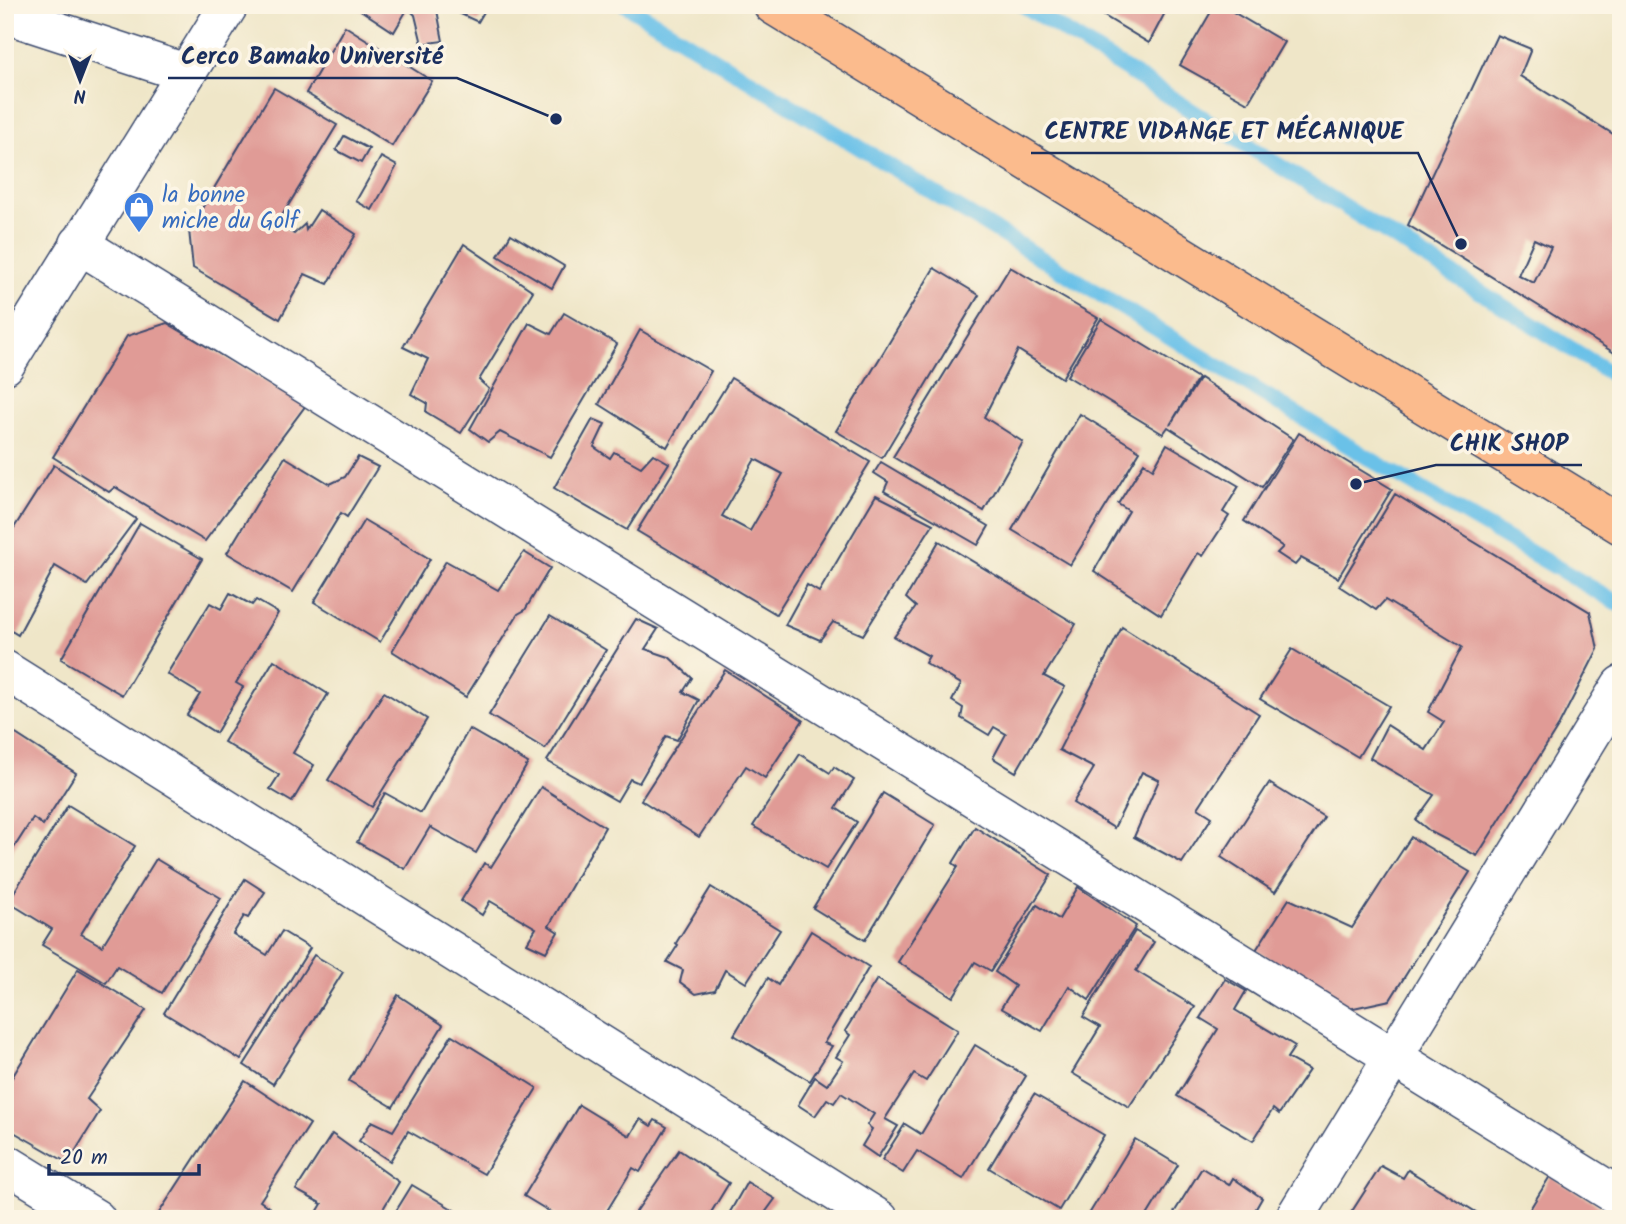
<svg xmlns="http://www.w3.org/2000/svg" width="1626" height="1224" font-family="Kalam,sans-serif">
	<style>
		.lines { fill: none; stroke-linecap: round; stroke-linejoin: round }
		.stream { stroke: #6bc1e8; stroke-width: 16 }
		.building { fill: #e09b96; fill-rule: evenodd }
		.minor-casing { stroke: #3b4a6e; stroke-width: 41 }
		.major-casing { stroke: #3b4a6e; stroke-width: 41 }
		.minor { stroke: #fff; stroke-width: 38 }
		.major { stroke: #fbbb8d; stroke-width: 38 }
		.labels { text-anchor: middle; stroke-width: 7; stroke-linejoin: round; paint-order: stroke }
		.shop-label { font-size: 23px; fill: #366cbe; stroke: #fcf5e5; text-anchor: start }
		.leader { fill: none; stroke: #1b2f5e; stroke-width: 2.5 }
		.callout-dot { fill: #1b2f5e; stroke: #fcf5e5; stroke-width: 2.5 }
		.callout-label { font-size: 24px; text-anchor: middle; font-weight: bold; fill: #1b2f5e; stroke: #fcf5e5; stroke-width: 7; stroke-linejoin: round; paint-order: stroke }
	</style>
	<rect width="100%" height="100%" fill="#fcf5e5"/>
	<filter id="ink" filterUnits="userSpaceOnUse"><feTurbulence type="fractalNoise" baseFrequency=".0143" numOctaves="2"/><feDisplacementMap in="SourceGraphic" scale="14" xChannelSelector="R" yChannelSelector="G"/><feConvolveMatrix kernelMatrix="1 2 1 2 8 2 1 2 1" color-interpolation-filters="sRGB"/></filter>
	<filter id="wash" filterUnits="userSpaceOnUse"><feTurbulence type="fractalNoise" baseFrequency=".00686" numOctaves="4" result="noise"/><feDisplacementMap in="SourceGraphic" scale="28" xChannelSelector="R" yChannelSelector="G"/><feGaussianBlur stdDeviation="1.57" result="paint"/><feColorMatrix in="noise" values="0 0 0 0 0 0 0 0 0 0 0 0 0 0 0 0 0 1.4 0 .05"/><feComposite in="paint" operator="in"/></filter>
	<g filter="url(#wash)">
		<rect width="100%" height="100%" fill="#efe6c8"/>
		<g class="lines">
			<g class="stream">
				<polyline points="626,5 1375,462 1621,605"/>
				<polyline points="1023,5 1621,380"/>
			</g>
		</g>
		<g id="blocks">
			<g class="building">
				<polygon points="353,5 436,5 443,41 422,44 415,15 408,8 394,32"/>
				<polygon points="441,5 488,5 478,22"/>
				<polygon points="1086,5 1169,5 1149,43"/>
				<polygon points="1215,5 1221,5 1284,42 1248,103 1180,65"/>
				<polygon points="345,26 432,81 392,146 306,93"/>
				<path d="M1497 35 1531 49 1520 76 1621 139V357L1408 225ZM1534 239 1551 247 1534 283 1518 275Z"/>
				<polygon points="274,88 337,125 277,224 294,234 305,224 306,230 319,210 356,234 328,284 305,274 280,319 193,268 189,230"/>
				<polygon points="344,136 369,149 361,163 336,150"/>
				<polygon points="381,157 397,166 372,210 356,201"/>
				<polygon points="511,234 564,266 552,288 498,256"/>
				<polygon points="464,244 533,291 479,380 489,389 461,433 426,412 427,403 411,394 428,359 403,347"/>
				<polygon points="1010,267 1098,318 1062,378 1018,350 984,417 1023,442 984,511 893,457"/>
				<polygon points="934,268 979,295 882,458 836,431"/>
				<polygon points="564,313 617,344 550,457 500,432 488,442 470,429 529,323 551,334"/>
				<polygon points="1101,319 1198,378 1170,425 1200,378 1293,439 1262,487 1168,427 1163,434 1067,376"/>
				<polygon points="167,323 306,405 205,541 115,487 109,492 53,457 127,336"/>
				<polygon points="640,330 711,371 667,447 599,404"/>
				<path d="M731 378 870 462 776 614 637 531ZM755 459 783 474 750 531 722 516Z"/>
				<polygon points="1080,414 1140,451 1070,565 1012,530"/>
				<polygon points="593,419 605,424 594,447 610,458 614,452 641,467 653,454 669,463 627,530 554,488"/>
				<polygon points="1299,433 1392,489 1338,578 1301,558 1295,565 1277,553 1283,547 1244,521"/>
				<polygon points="1167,444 1239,486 1223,512 1229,516 1203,556 1198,553 1161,615 1094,571 1129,511 1118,504 1144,463 1153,469"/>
				<polygon points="285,457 330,484 345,477 358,457 378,467 347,517 341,513 293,592 227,553"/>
				<polygon points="881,462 989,526 978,545 884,491 888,482 874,473"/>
				<polygon points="54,465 136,519 87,585 55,566 18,635 5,627 5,542"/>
				<polygon points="1395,494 1590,612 1598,649 1559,725 1477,856 1431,832 1416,820 1434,795 1370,758 1387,725 1426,750 1444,722 1428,712 1462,647 1385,600 1376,610 1339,586"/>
				<polygon points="876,495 933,524 863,635 833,622 820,640 785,625 807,585 819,592"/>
				<polygon points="364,520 430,559 380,642 314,602"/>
				<polygon points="140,523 202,559 122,695 61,659"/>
				<polygon points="939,541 1076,624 1044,676 1065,687 1016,772 993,758 1006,734 994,727 989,735 961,718 963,708 952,701 961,684 925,663 929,656 894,637 916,607 906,598"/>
				<polygon points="524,552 550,568 525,610 518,614 466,697 392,651 446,561 498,590"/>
				<polygon points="230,593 252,605 256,600 278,613 236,683 243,687 216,733 187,715 200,694 167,674 210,603 221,609"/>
				<polygon points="550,616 606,650 545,749 489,715"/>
				<polygon points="636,619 658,629 645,649 669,657 692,678 683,692 699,700 677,740 666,736 639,783 630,779 617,801 547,761"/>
				<polygon points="1122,627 1259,714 1198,808 1212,817 1182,863 1134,837 1159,780 1142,772 1114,828 1073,803 1094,768 1059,750"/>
				<polygon points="1292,649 1389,706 1358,757 1260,699"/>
				<polygon points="274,660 328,694 293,753 314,765 292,802 270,789 279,775 224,742"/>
				<polygon points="725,670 803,720 765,778 746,766 699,837 641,800"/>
				<polygon points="384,692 427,719 372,807 328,780"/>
				<polygon points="5,727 76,773 43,825 33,818 5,862"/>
				<polygon points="469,729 528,763 476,853 430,827 405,869 357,842 385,793 421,813"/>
				<polygon points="800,754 830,773 834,767 854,780 836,808 857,822 826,869 753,826"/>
				<polygon points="1269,783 1324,817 1275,892 1221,857"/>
				<polygon points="541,787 605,827 549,926 558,932 546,952 527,943 536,928 490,901 482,915 461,901 484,863 491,867"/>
				<polygon points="883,793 935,825 865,940 813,908"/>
				<polygon points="68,805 135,846 81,934 102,946 156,859 221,898 162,993 117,966 106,983 42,945 52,929 8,902"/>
				<polygon points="975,827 1051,875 991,971 975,962 953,997 898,962 958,867 953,863"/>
				<polygon points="1411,837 1470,872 1390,1000 1349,1009 1256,950 1289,899 1352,928"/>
				<polygon points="245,879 265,892 248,918 244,916 233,934 267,955 282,931 310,948 241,1060 164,1013"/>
				<polygon points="711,887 780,930 746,983 725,970 715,990 696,994 680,982 683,970 667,962 678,945 676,943"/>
				<polygon points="1078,887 1136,926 1089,1000 1069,986 1042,1031 1001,1008 1015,986 995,972 1037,905 1059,919"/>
				<polygon points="811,931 869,967 824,1043 832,1046 810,1081 734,1035 768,978 778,985"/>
				<polygon points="1135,931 1154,942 1136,971 1195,1007 1129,1107 1072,1073 1100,1027 1083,1017"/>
				<polygon points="314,955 343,972 273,1084 244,1065"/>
				<polygon points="78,969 146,1010 87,1099 100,1111 68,1163 5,1127 5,1089"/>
				<polygon points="877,979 958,1030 926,1081 914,1074 885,1119 898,1126 878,1157 862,1146 872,1129 867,1125 874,1114 841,1093 834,1103 827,1099 815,1116 798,1105 815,1077 827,1085 843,1061 836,1057 850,1035 845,1031"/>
				<polygon points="1225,979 1246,991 1235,1010 1295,1046 1287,1058 1309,1070 1279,1114 1273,1109 1253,1141 1177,1096 1218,1029 1200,1018"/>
				<polygon points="398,995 443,1025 393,1107 349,1081"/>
				<polygon points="452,1035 537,1088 484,1174 408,1131 390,1161 359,1141 372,1121 393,1131"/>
				<polygon points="975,1045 1026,1076 963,1179 917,1151 903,1173 882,1160 905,1124 921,1134"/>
				<polygon points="245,1081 310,1124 260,1201 270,1208 263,1219 155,1219"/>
				<polygon points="1034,1094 1104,1135 1059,1210 989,1168"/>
				<polygon points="579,1105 630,1136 640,1119 651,1126 655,1120 667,1127 640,1172 633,1168 602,1219 562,1219 524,1196"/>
				<polygon points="332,1134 399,1182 377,1219 313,1219 322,1204 296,1190"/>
				<polygon points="1135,1139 1178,1165 1145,1219 1086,1219"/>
				<polygon points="679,1150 729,1183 707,1219 631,1219"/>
				<polygon points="1381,1166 1403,1178 1408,1170 1487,1219 1347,1219"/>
				<polygon points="1202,1168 1229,1185 1233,1178 1262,1198 1250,1219 1170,1219"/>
				<polygon points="1550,1176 1609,1211 1605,1219 1524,1219"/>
				<polygon points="747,1182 775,1199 762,1217 765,1219 726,1219"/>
				<polygon points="412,1185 469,1219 391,1219"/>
				<polygon points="5,1208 22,1219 5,1219"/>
			</g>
		</g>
	</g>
	<g filter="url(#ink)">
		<use href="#blocks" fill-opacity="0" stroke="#3b4a6e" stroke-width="2"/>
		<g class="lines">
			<g class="minor-casing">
				<g id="minor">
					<polyline points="5,14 186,73"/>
					<polyline points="79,244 1621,1198"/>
					<polyline points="5,365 229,5"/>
					<polyline points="5,670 879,1219"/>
					<polyline points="5,1163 96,1219"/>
					<polyline points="1294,1219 1621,685"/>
				</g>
			</g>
			<g class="major-casing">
				<polyline id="major" points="773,5 1621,525"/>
			</g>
			<use href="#minor" class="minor"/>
			<use href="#major" class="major"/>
		</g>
	</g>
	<defs>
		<g id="shop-pin" transform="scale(1.575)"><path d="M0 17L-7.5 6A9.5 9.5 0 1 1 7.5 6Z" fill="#3f7fe0" stroke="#fcf5e5"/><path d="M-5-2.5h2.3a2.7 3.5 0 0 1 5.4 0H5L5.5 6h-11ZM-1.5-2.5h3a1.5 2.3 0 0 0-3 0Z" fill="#fff"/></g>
	</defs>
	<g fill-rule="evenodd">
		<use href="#shop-pin" x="139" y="207"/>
	</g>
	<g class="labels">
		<g class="shop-label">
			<text x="162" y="202">la bonne<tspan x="162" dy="26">miche du Golf</tspan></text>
		</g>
	</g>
	<path class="leader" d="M556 119L457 78H168M1461 244L1418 153H1031M1356 484L1436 465H1582"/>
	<g class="callout-dot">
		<circle cx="556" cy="119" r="7"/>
		<circle cx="1461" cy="244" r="7"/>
		<circle cx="1356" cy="484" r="7"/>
	</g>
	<g class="callout-label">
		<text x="312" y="64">Cerco Bamako Université</text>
		<text x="1224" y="139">CENTRE VIDANGE ET MÉCANIQUE</text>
		<text x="1509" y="451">CHIK SHOP</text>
	</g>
	<rect width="1626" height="1224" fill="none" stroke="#fcf5e5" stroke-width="28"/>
	<g transform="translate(80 80) rotate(180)" stroke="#fcf5e5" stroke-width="5" paint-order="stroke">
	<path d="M0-5L12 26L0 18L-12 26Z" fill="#1b2f5e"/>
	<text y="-10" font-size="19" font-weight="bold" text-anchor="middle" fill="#1b2f5e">N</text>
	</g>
	<path d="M49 1164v10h150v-10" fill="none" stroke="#1b2f5e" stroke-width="3.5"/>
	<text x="60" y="1164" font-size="21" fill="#1b2f5e" stroke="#fcf5e5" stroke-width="5" paint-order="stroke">20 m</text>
</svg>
